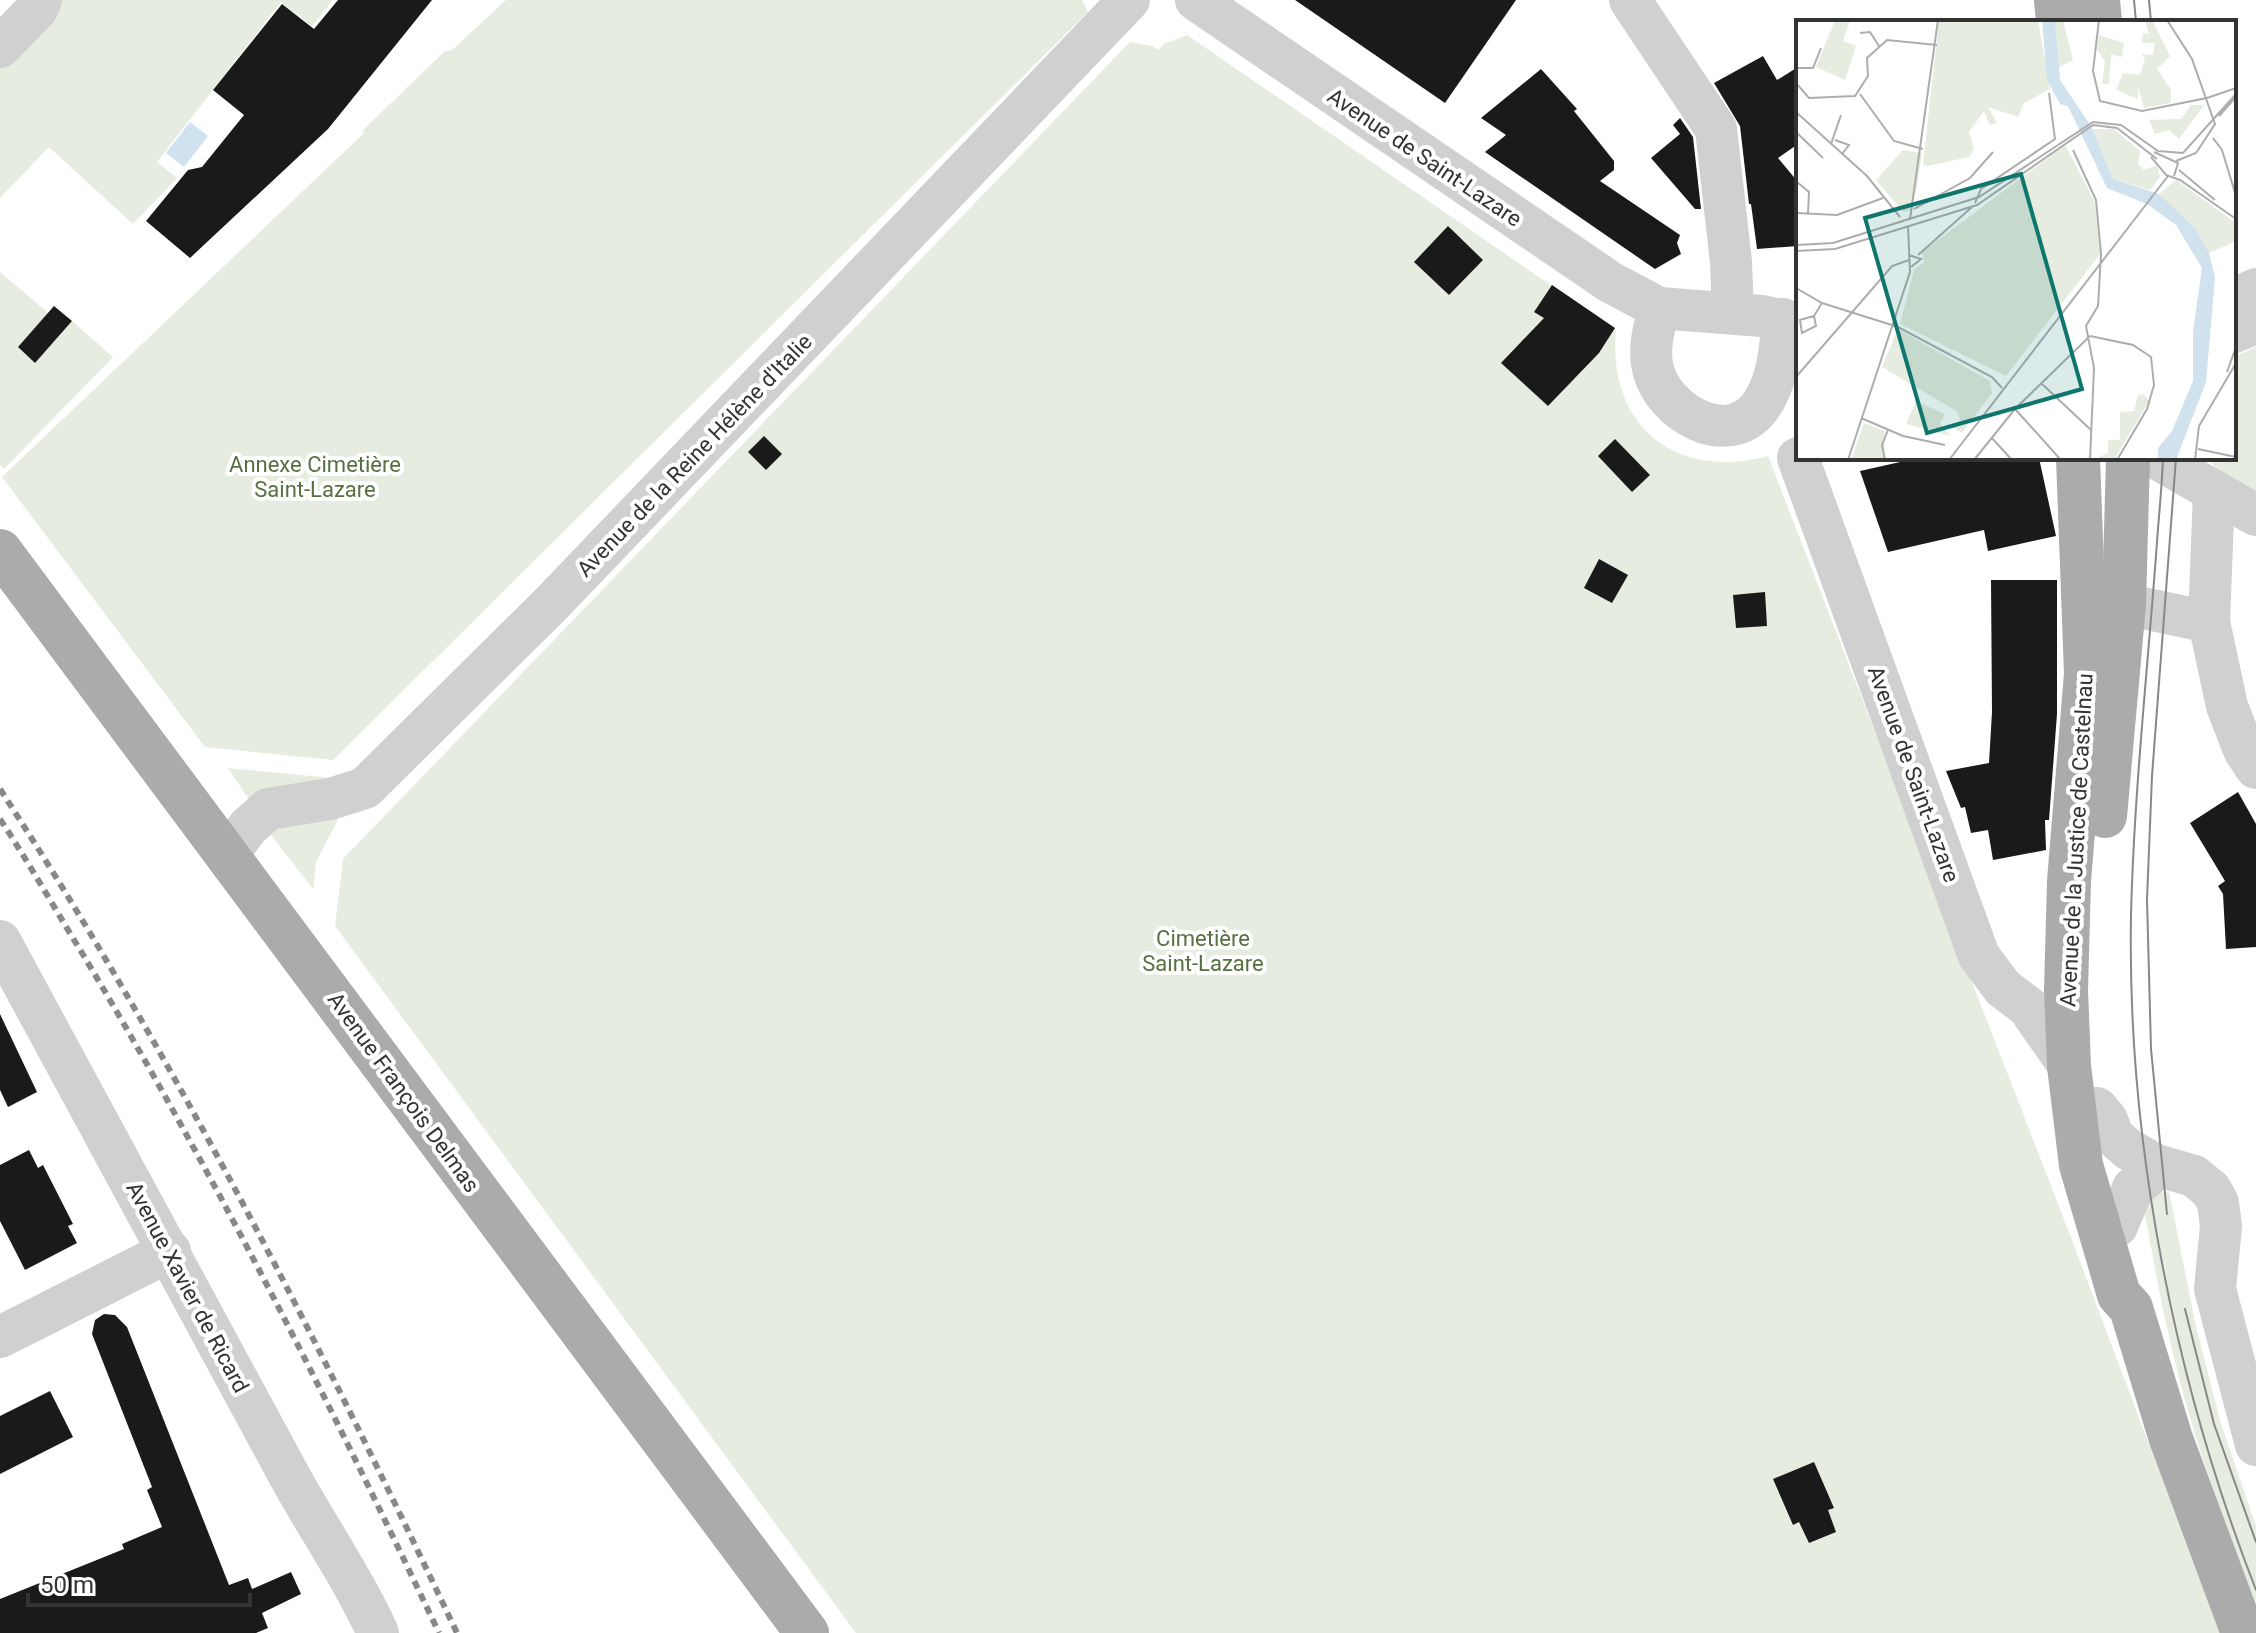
<svg xmlns="http://www.w3.org/2000/svg" width="2256" height="1633" font-family="Roboto,sans-serif">
	<style>
		.green { fill: #e6ecdf }
		.water { fill: #cfe2ee }
		.building { fill: #1a1a1a }
		.lines { fill: none; stroke-linecap: round; stroke-linejoin: round }
		.minor { stroke: #d0d0d0; stroke-width: 42 }
		.major { stroke: #ababab; stroke-width: 44 }
		.tram { stroke: #888; stroke-width: 2 }
		.rail { stroke: #888; stroke-width: 6; stroke-dasharray: 8 6; stroke-linecap: butt }
		.labels { text-anchor: middle; stroke-width: 8; stroke-linejoin: round; paint-order: stroke }
		.street-label { font-size: 22px; fill: #333; stroke: #fff }
		.park-label { font-size: 22px; fill: #56703f; stroke: #fff }
		.inset-road { fill: none; stroke: #adadad; stroke-width: 2 }
		.view { fill: #0f766e; fill-opacity: 0.15; stroke: #0f766e; stroke-width: 4 }
		.inset-edge { fill: none; stroke: #333; stroke-width: 4 }
	</style>
	<rect width="100%" height="100%" fill="#fff"/>
	<g class="green">
		<polygon points="52,0 333,0 312,26 281,2 157,162 177,178 133,224 49,147 0,198 0,60"/>
		<polygon points="506,0 1082,0 1088,12 333,760 205,747 2,477 364,133 363,130 445,51 451,51"/>
		<path d="M1187 35 1616 330C1607 426 1676 481 1768 456L2072 1240 2220 1633H856L335 926 343 859 1130 42 1152 46 1158 50 1164 44Z"/>
		<polygon points="0,272 48,313 18,347 35,363 72,321 113,357 4,469 0,464"/>
		<polygon points="2256,347 2256,505 2224,488 2210,458 2234,458 2234,357"/>
		<polygon points="228,768 331,778 252,804"/>
		<polygon points="346,804 316,862 313,889 264,826"/>
		<path d="M2169 1191 2196 1327 2221 1424 2256 1526V1604C2222 1517 2189 1428 2169 1336 2158 1291 2151 1244 2142 1198Z"/>
	</g>
	<polygon class="water" points="190,122 208,136 184,167 166,153"/>
	<g class="building">
		<polygon points="338,0 432,0 328,129 190,258 146,221 188,170 202,167 244,115 213,90 282,4 314,29"/>
		<polygon points="1295,0 1516,0 1445,103"/>
		<polygon points="1763,56 1777,80 1798,67 1798,144 1778,158 1798,182 1798,246 1757,249 1751,204 1749,204 1740,126 1714,83"/>
		<polygon points="1541,69 1577,109 1574,111 1614,161 1614,170 1600,181 1680,235 1677,243 1681,254 1655,269 1485,152 1506,135 1481,118"/>
		<polygon points="1680,118 1693,137 1701,209 1695,209 1651,158 1680,134 1673,125"/>
		<polygon points="1448,226 1483,260 1449,295 1414,262"/>
		<polygon points="1552,285 1615,328 1599,353 1548,406 1501,363 1544,318 1534,312"/>
		<polygon points="54,306 72,321 35,363 18,347"/>
		<polygon points="764,436 782,454 766,470 748,452"/>
		<polygon points="1615,439 1650,475 1632,492 1598,456"/>
		<polygon points="1918,458 2039,458 2056,536 1988,551 1984,530 1888,552 1860,471"/>
		<polygon points="1599,559 1628,575 1612,603 1584,588"/>
		<polygon points="1991,580 2057,580 2057,714 2049,820 2045,820 2046,850 1993,860 1988,830 1971,833 1965,807 1961,808 1946,771 1989,763 1992,712"/>
		<polygon points="1765,592 1767,626 1736,628 1733,595"/>
		<polygon points="2238,792 2256,824 2256,947 2226,949 2223,894 2218,886 2225,881 2190,823"/>
		<polygon points="0,1014 37,1092 8,1107 0,1090"/>
		<polygon points="29,1150 38,1168 43,1165 73,1224 68,1226 77,1243 25,1270 0,1221 0,1165"/>
		<polygon points="104,1314 115,1315 127,1327 229,1585 248,1578 252,1589 291,1572 301,1594 262,1613 268,1628 256,1633 0,1633 0,1599 124,1549 122,1544 162,1527 147,1490 152,1487 92,1334 95,1320"/>
		<polygon points="50,1391 73,1437 0,1474 0,1416"/>
		<polygon points="1814,1462 1834,1508 1828,1510 1836,1532 1809,1543 1799,1522 1793,1525 1773,1479"/>
	</g>
	<g class="lines">
		<g class="minor">
			<polyline points="1196,0 1610,282 1659,308 1762,316 1798,324"/>
			<polyline points="1630,0 1716,129 1731,262 1733,313"/>
			<polyline points="0,47 37,9 41,0"/>
			<polyline points="2234,299 2256,289"/>
			<path d="M1659 308C1654 328 1648 349 1653 369 1663 412 1727 449 1759 408 1778 384 1780 349 1783 319"/>
			<polyline points="2234,332 2256,323"/>
			<polyline points="1798,458 1979,956 2003,988 2028,1007 2069,1066"/>
			<polyline points="2156,458 2256,515"/>
			<polyline points="2214,492 2209,622 2227,706 2244,750 2256,768"/>
			<polyline points="2124,604 2209,622"/>
			<polyline points="228,854 248,827 268,809 330,799 365,788 552,603 1129,0"/>
			<path d="M0 941C95 1115 190 1289 283 1464 313 1521 351 1574 378 1633"/>
			<polyline points="2097,1108 2107,1120 2113,1136 2128,1149 2156,1165 2194,1176 2211,1190 2218,1203 2221,1226 2215,1289 2256,1445"/>
			<polyline points="2117,1226 2133,1188 2148,1176 2156,1165"/>
			<polyline points="0,1337 170,1251"/>
		</g>
		<g class="major">
			<polyline points="2056,0 2058,22"/>
			<polyline points="2098,0 2100,22"/>
			<polyline points="2078,458 2086,674 2069,881 2066,990 2069,1066 2081,1165 2119,1295 2131,1308 2171,1439 2243,1633"/>
			<polyline points="0,551 807,1633"/>
			<polyline points="2105,816 2124,604 2128,458"/>
		</g>
		<g class="tram">
			<polyline points="2134,0 2136,22"/>
			<polyline points="2149,0 2151,22"/>
			<path d="M2163 458C2162 486 2159 514 2157 542 2148 667 2134 791 2131 916 2127 1142 2174 1380 2256 1590"/>
			<polyline points="2167,1214 2151,1049 2147,899 2152,776 2176,458"/>
			<polyline points="2185,1309 2214,1424 2256,1542"/>
		</g>
		<g class="rail">
			<path d="M0 789C175 1058 320 1344 457 1633"/>
			<path d="M0 819C29 863 55 909 82 953 214 1173 329 1401 439 1633"/>
		</g>
	</g>
	<g class="labels">
		<g class="street-label">
			<text transform="translate(1425 157) rotate(34)" y="8">Avenue de Saint-Lazare</text>
			<text transform="translate(694 455) rotate(-46)" y="8">Avenue de la Reine Hélène d'Italie</text>
			<text transform="translate(1914 774) rotate(70)" y="8">Avenue de Saint-Lazare</text>
			<text transform="translate(2076 840) rotate(-87)" y="8">Avenue de la Justice de Castelnau</text>
			<text transform="translate(404 1092) rotate(54)" y="8">Avenue François Delmas</text>
			<text transform="translate(188 1287) rotate(62)" y="8">Avenue Xavier de Ricard</text>
		</g>
		<g class="park-label">
			<text x="315" y="472">Annexe Cimetière<tspan x="315" dy="25">Saint-Lazare</tspan></text>
			<text x="1203" y="946">Cimetière<tspan x="1203" dy="25">Saint-Lazare</tspan></text>
		</g>
	</g>
	<g transform="translate(1796 20)">
		<rect width="440" height="440" fill="#fff"/>
		<path d="M39 0H54L47 21 60 26 49 60 20 47ZM143 0H242L254 69 228 83 222 97 192 87 201 103 194 105 188 91 173 112 178 129 173 137 131 146 127 144ZM259 0H267L277 40 261 48ZM349 0H356L374 36 361 49 375 70V83L348 88 342 67V79L320 70 327 53 344 55 349 38 345 34 357 35 359 23H346L347 13 353 14ZM303 15 328 23 326 37 315 34 313 64H306L309 42 301 29ZM395 85H408L383 119 373 110 359 114 353 100 385 99ZM296 109H318L344 131 342 144 348 150 361 145 364 157 354 170 317 159ZM269 125 299 182 304 234 210 356 104 304 118 250 128 242 126 232ZM107 130 126 133 120 172 114 190 107 192 80 160ZM380 160 440 203V221L413 233 399 208 363 174ZM102 309 194 361 196 373 166 413 156 407 164 400 162 392 86 347ZM348 374 353 381 318 440H297L312 433V420H324V392L338 391 342 375ZM120 381 149 394 144 404 155 416 110 404ZM68 403 89 411 88 440H55Z" fill="#e6ecdf"/>
		<path d="M246 0H259L264 60 295 106 317 159 363 174 399 208 413 233 419 257 410 362 380 440H362V428L376 411 397 361V312L406 248 380 205 351 184 311 168 272 86 264 84 251 60Z" fill="#cfe2ee"/>
		<path class="inset-road" d="M303 0 297 51 304 81 346 91 411 78M371 0 396 39 419 104 400 133 380 141M64 13 74 12 83 26M0 48H17L25 28M0 63 13 78 59 76 72 56 71 38 91 20 141 25M64 74 98 121 127 129M411 78 440 68M0 92 71 156 104 197M423 96 440 77M0 112 27 138M417 118 426 130 440 176M39 120 53 125 46 134M35 124 45 95M277 130 300 180 305 234 302 286 290 306 298 348 294 440M358 132 382 143 378 156M355 137 370 155 384 160 440 199M383 150 419 180M1 162 13 172 12 194M179 183 185 169 259 119 253 73M118 189 174 158 197 132M0 193 41 195 87 178M114 199 142 0M0 225 37 223 183 177 297 102 325 105 362 131 387 133 440 74M0 231 39 229 181 185 297 105 321 108 361 139M113 235 125 239 115 247M122 235 176 187M0 268 26 283 102 307 196 357 206 368M18 296 20 306 6 313 4 300 18 296 26 283M294 316 337 325 355 337 358 365 351 389 321 440M431 352 440 327M0 357 96 246 113 240M245 363 295 410M219 389 265 440M65 398 107 416 149 425M195 417 216 440M402 429 440 437M52 440 114 252 112 206M89 440 86 425 92 410M153 440 372 156M178 440 219 389 294 316M399 440 403 406 440 343"/>
		<path class="view" d="M225 154 286 369 131 413 69 198Z"/>
		<rect width="440" height="440" class="inset-edge"/>
	</g>
	<path d="M28 1593v12h222v-12" fill="none" stroke="#333333" stroke-width="4"/>
	<text x="40" y="1593" font-size="24" fill="#333333" stroke="#ffffff" stroke-width="6" paint-order="stroke">50 m</text>
</svg>
